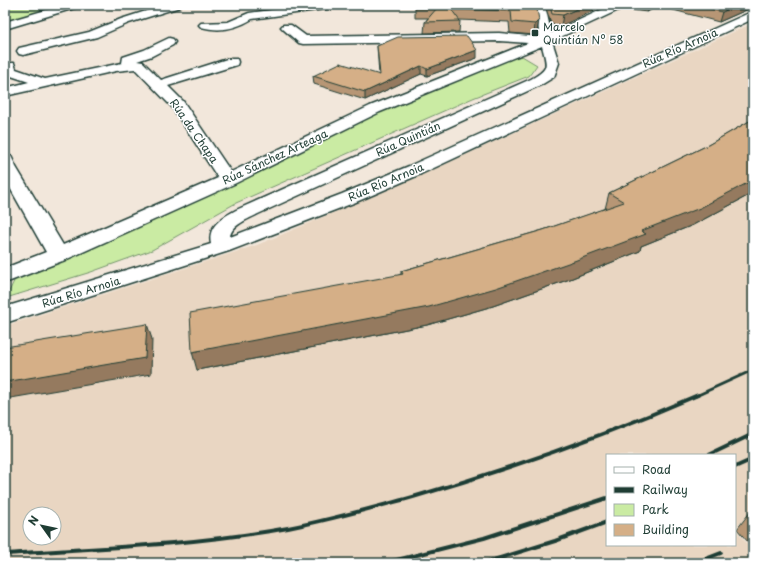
<svg xmlns="http://www.w3.org/2000/svg" width="758" height="568" font-family="'Playpen Sans',sans-serif">
	<style>
		.built { fill: #e9d6c2; fill-rule: evenodd }
		.green { fill: #caeba3; stroke: #74946c }
		.lines { fill: none; stroke-linecap: round; stroke-linejoin: round }
		.street-casing { stroke: #1f3d34; stroke-width: 3 }
		.street { fill: #fff; fill-rule: evenodd }
		.rail-far1 { stroke: #1f3d34; stroke-width: 3 }
		.rail { stroke: #1f3d34; stroke-width: 4 }
		.wall { fill: #b79674; stroke: #1f3d34 }
		.shaded-wall { fill: #957a5e; stroke: #1f3d34 }
		.building { fill: #d5af87; stroke: #1f3d34 }
		.poi-dot { fill: #1f3d34; stroke: #fff; stroke-width: 1.5 }
		.labels { text-anchor: middle; stroke-width: 3; stroke-linejoin: round; paint-order: stroke }
		.far-poi-label { font-size: 11px; fill: #1f3d34; stroke: #fff; text-anchor: start }
		.far-street-label { font-size: 11px; fill: #1f3d34; stroke: #fff }
	</style>
	<rect width="100%" height="100%" fill="#f2e7db"/>
	<filter id="ink" filterUnits="userSpaceOnUse"><feTurbulence type="fractalNoise" baseFrequency=".025" numOctaves="2"/><feDisplacementMap in="SourceGraphic" scale="8" xChannelSelector="R" yChannelSelector="G"/><feConvolveMatrix kernelMatrix="1 2 1 2 8 2 1 2 1" color-interpolation-filters="sRGB"/></filter>
	<g filter="url(#ink)">
		<path class="built" d="M753 23V515L735 527V455H607V545H735V529L753 551V563H5V326L257 245 411 180ZM30 514H54V538H30Z"/>
		<g class="green">
			<polygon points="5,5 64,5 5,22"/>
			<polygon points="522,56 537,65 529,76 473,98 236,203 152,250 91,272 6,298 15,279 407,99 503,61"/>
		</g>
		<g class="lines">
			<g class="street-casing">
				<g id="street">
					<polygon points="63,5 79,5 78,7 5,29 5,22"/>
					<polygon points="165,5 181,5 180,7 129,23 97,37 23,55 19,54 17,51 19,48 89,32 121,19"/>
					<path d="M308 5H337L332 8 252 19C236 29 219 32 201 27L199 25 201 23 228 22 249 13Z"/>
					<path d="M535 5H545L551 33 612 5H626L625 7 552 41 559 63 554 77 541 85 258 214C249 219 231 225 230 237L342 194 409 166 749 13 753 12V19L421 174 356 202 229 251 5 323V307L211 244C207 226 223 217 236 210L531 79C550 68 547 66 542 46L380 112 234 184 65 260 5 283V268L46 252 5 179V155L11 156 16 167 63 245 218 178 172 107 135 69 116 71 5 96V88L29 82 5 74V63H14L16 69 45 79 122 63 123 57 144 50 169 38 173 39 175 42 173 45 152 56 137 61 143 62 161 80 227 59H237L238 62 237 65 168 86 183 101 231 172 370 106 528 43 499 41 303 44 299 43 283 29 281 27 283 25H291L306 36 499 33 540 37Z"/>
				</g>
			</g>
			<use href="#street" class="street"/>
			<polyline class="rail-far1" points="696,396 753,370"/>
			<g class="rail">
				<polyline points="709,455 753,434"/>
				<polyline points="735,467 753,459"/>
				<path d="M5 554C99 548 195 545 288 528 330 520 372 508 413 497 510 469 606 435 698 395"/>
				<polyline points="385,563 484,538 607,498"/>
				<polyline points="484,563 555,541 607,522"/>
				<polyline points="695,563 721,553"/>
			</g>
		</g>
		<g class="wall">
			<polygon points="415,5 535,5 534,9 539,20 537,31 534,35 510,33 509,22 459,20 460,21 459,32 424,33 425,22 428,18 415,18"/>
			<polygon points="545,5 607,5 601,7 561,26 551,24"/>
			<polygon points="625,5 753,5 753,7 719,22 658,6 647,12 623,9"/>
			<polygon points="377,46 477,58 427,76 421,74 365,100 314,84 313,76 379,75"/>
			<polygon points="753,119 753,193 693,225 641,246 640,251 570,279 493,306 427,325 197,370 401,274 401,271 543,230 605,209 609,193 708,145"/>
			<polygon points="753,510 753,548 737,529 751,511"/>
		</g>
		<g class="shaded-wall">
			<polygon points="586,5 607,5 601,7 561,26 563,15"/>
			<polygon points="649,5 658,5 658,6 647,12"/>
			<polygon points="738,5 753,5 753,7 719,22 722,12"/>
			<polygon points="539,20 537,31 534,35 535,24"/>
			<polygon points="477,50 477,58 427,76 427,69"/>
			<polygon points="421,66 421,74 365,100 365,92"/>
			<polygon points="753,180 753,193 693,225 641,246 640,251 570,279 493,306 427,325 197,370 192,352 641,231"/>
			<polygon points="147,324 152,339 151,374 5,399 5,382"/>
		</g>
		<g class="building">
			<polygon points="415,5 475,5 477,6 537,9 539,20 535,24 512,22 511,11 451,9 460,21 425,22 437,8 416,8"/>
			<polygon points="550,5 586,5 563,15 552,14"/>
			<polygon points="696,5 738,5 722,12"/>
			<polygon points="467,36 477,50 427,69 421,66 365,92 313,76 340,63 380,75 377,46 398,37"/>
			<polygon points="753,119 753,180 700,208 641,231 646,234 574,261 496,288 429,307 192,352 190,313 403,274 401,271 543,230 624,202 609,193 708,145"/>
			<polygon points="147,324 145,358 5,382 5,347"/>
		</g>
	</g>
	<rect class="poi-dot" x="531" y="29" width="8" height="8" rx="2"/>
	<g class="labels">
		<g class="far-poi-label">
			<text x="543" y="31">Marcelo<tspan x="543" dy="13">Quintián Nº 58</tspan></text>
		</g>
		<g class="far-street-label">
			<text transform="translate(680 48) rotate(-24)" y="4">Rúa Río Arnoia</text>
			<text transform="translate(194 131) rotate(55)" y="4">Rúa da Chapa</text>
			<text transform="translate(408 139) rotate(-24)" y="4">Rúa Quintián</text>
			<text transform="translate(275 157) rotate(-25)" y="4">Rúa Sánchez Arteaga</text>
			<text transform="translate(386 182) rotate(-23)" y="4">Rúa Río Arnoia</text>
			<text transform="translate(81 292) rotate(-17)" y="4">Rúa Río Arnoia</text>
		</g>
	</g>
	<rect width="758" height="568" fill="none" stroke="#fff" stroke-width="20"/>
	<rect x="10" y="10" width="738" height="548" fill="none" stroke="#1f3d34" stroke-width="1.5" filter="url(#ink)"/>
	<rect x="606" y="454" width="130" height="92" fill="#ffffff" stroke="#a5b1ae"/>
	<rect x="614" y="467" width="20" height="6" fill="#ffffff" stroke="#a5b1ae"/>
	<text x="642" y="474" font-size="12" fill="#1f3d34">Road</text>
	<rect x="614" y="487" width="20" height="6" fill="#1f3d34" stroke="#a5b1ae"/>
	<text x="642" y="494" font-size="12" fill="#1f3d34">Railway</text>
	<rect x="614" y="504" width="20" height="12" fill="#caeba3" stroke="#a5b1ae"/>
	<text x="642" y="514" font-size="12" fill="#1f3d34">Park</text>
	<rect x="614" y="524" width="20" height="12" fill="#d5af87" stroke="#a5b1ae"/>
	<text x="642" y="534" font-size="12" fill="#1f3d34">Building</text>
	<g transform="translate(42 526) rotate(303)"><circle r="19" fill="#ffffff" stroke="#a5b1ae"/>
	<path d="M0-3L7 15L0 10L-7 15Z" fill="#1f3d34"/>
	<text y="-6" font-size="11" font-weight="bold" text-anchor="middle" fill="#1f3d34">N</text>
	</g>
</svg>
